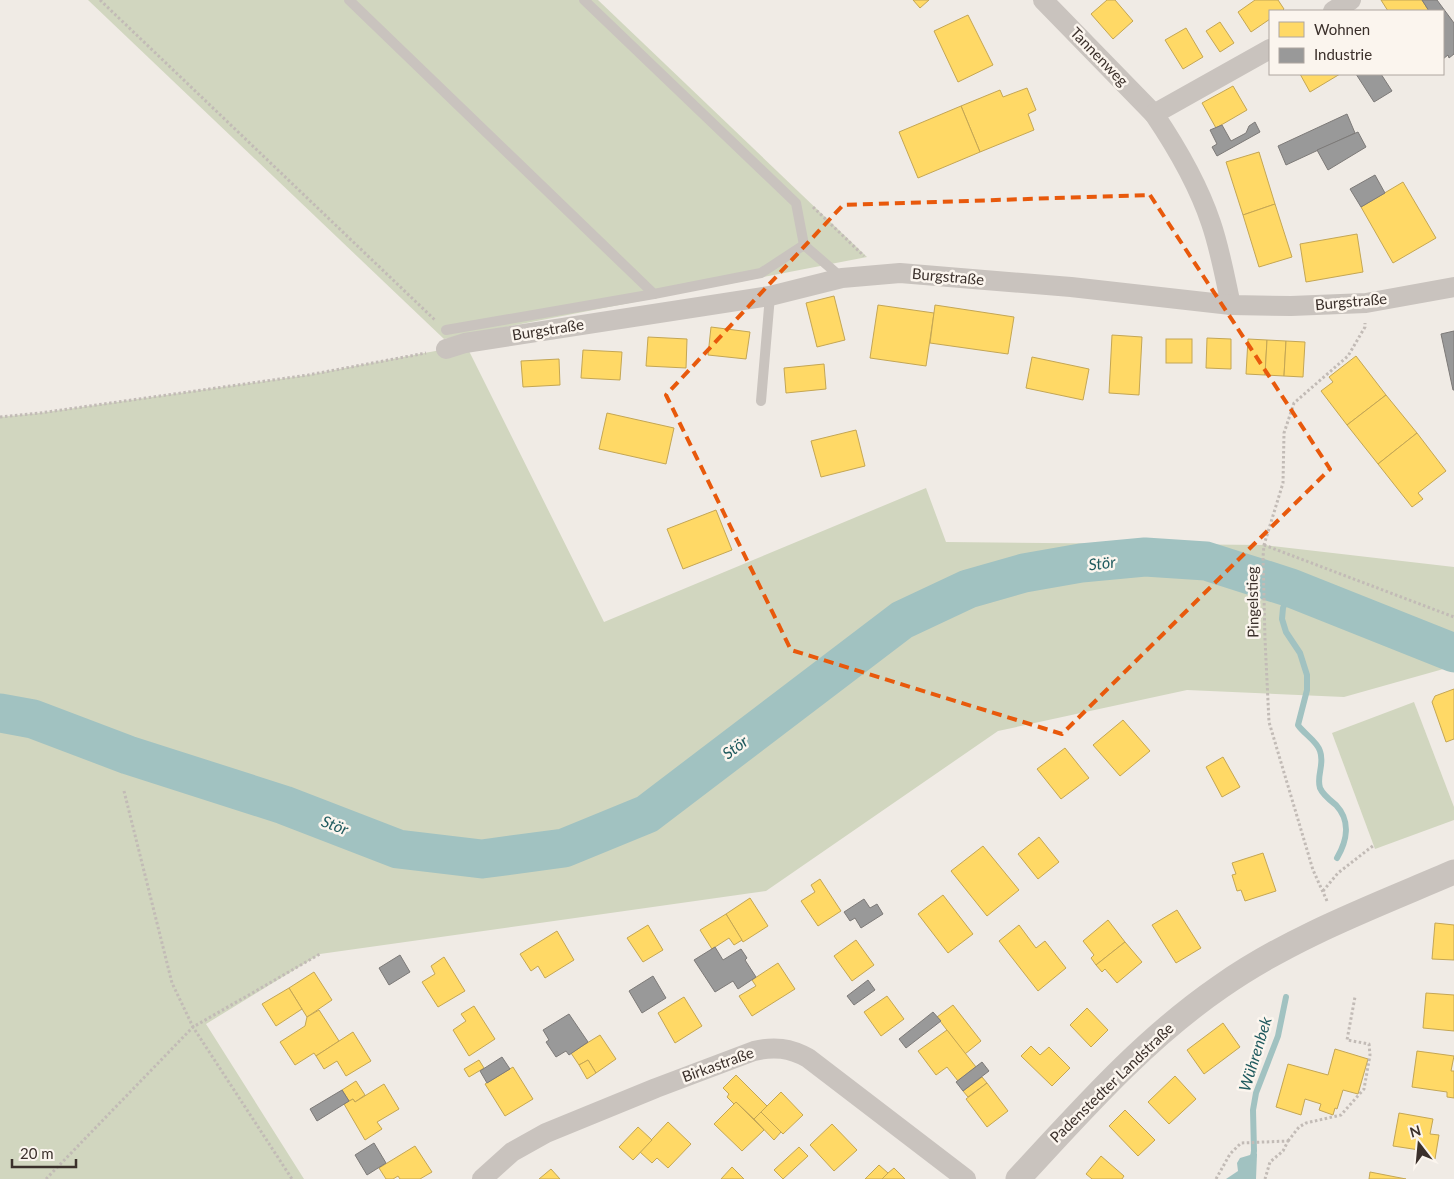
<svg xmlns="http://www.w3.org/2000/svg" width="1454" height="1179" font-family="Lato,sans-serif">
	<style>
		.green { fill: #d1d6bf; fill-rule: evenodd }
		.water { fill: #a1c2c1 }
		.homes { fill: #ffd966; stroke: #c4a654 }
		.industry { fill: #999; stroke: #7d7a78 }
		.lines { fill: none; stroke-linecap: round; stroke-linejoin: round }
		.stream { stroke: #a1c2c1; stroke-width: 6 }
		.river { stroke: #a1c2c1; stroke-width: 39 }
		.path { stroke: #c2bbb6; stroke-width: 3; stroke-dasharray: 2.5 2.5; stroke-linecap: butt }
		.service { stroke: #c9c3be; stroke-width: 10 }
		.minor { stroke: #c9c3be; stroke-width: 20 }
		.tertiary { stroke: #c9c3be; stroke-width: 25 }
		.marked { fill: none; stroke: #e8590c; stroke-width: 4; stroke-dasharray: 10 6; stroke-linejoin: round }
		.labels { text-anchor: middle; stroke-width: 5; stroke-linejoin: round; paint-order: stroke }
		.street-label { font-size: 15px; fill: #3b302b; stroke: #fbf5ee }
		.water-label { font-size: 16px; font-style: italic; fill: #1f5a5e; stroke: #fbf5ee }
	</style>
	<rect width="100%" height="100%" fill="#f0ebe5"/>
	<g class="green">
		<polygon points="88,0 598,0 867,257 444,339"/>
		<path d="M465 343 604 622 926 488 946 542 1264 545 1454 567V666L1344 697 1187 690 998 731 766 891 320 954 206 1024 304 1179H0V417L40 413 308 375 446 349ZM153 763 284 805 379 842 154 764Z"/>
		<polygon points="1414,702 1454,807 1454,820 1375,849 1332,733"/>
	</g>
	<polygon class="water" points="1254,1151 1257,1154 1256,1179 1226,1179 1238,1171 1237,1163 1240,1158 1250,1155"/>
	<g class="homes">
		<polygon points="913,0 929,0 920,8"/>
		<polygon points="1107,0 1115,0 1133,21 1113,39 1091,14"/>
		<polygon points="1255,0 1278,0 1284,9 1282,11 1270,11 1270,19 1251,32 1238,12"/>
		<polygon points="1381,0 1422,0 1429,11 1388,11"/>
		<polygon points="968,15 993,65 958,82 934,31"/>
		<polygon points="1220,22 1234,43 1220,52 1206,31"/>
		<polygon points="1186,28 1203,57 1183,69 1165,40"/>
		<polygon points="1300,74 1340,74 1310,92"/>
		<polygon points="1233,86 1247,110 1216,128 1202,103"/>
		<polygon points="1027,88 1036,110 1028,114 1034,130 980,152 961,106 1000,90 1003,97"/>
		<polygon points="961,106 980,152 918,178 899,132"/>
		<polygon points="1259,152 1275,204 1243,215 1226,162"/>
		<polygon points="1403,182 1436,238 1393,263 1361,207"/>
		<polygon points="1275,204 1292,257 1259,267 1243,215"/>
		<polygon points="1357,234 1363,272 1306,282 1300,244"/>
		<polygon points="834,296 845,340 817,347 806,303"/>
		<polygon points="878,305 934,313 926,366 870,358"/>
		<polygon points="935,305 1014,317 1008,354 930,343"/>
		<polygon points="711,327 750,332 746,359 708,355"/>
		<polygon points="1112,335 1142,337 1139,395 1109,393"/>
		<polygon points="648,337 687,339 686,368 646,366"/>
		<polygon points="1207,338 1231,339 1231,369 1206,368"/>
		<rect x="1166" y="339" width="26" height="24"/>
		<polygon points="1248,339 1267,340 1265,375 1246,374"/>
		<polygon points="1267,340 1286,341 1284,376 1265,375"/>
		<polygon points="1286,341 1305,342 1303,377 1284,376"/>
		<polygon points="583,350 622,352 620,380 581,378"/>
		<polygon points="1356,356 1386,395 1347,425 1321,391 1333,382 1329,377"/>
		<polygon points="1032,357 1089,369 1083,400 1026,388"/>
		<polygon points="559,359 560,385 523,387 521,361"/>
		<polygon points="824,364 826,389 786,393 784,368"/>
		<polygon points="1386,395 1417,433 1378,464 1347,425"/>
		<polygon points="607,413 674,428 666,464 599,449"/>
		<polygon points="856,430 865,466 821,477 811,441"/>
		<polygon points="1417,433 1446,471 1418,493 1423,499 1412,507 1378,464"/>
		<polygon points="716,510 732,550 683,569 667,529"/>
		<polygon points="1454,689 1454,739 1446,742 1432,702 1435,696"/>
		<polygon points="1123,720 1150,751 1120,776 1093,745"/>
		<polygon points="1065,748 1089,778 1061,799 1037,769"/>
		<polygon points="1223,757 1240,787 1222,797 1206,767"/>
		<polygon points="1039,837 1059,862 1038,879 1018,854"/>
		<polygon points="983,846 1019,890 987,916 951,871"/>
		<polygon points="1263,853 1276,891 1245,901 1241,890 1237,891 1232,875 1236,874 1232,863"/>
		<polygon points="820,879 841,911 818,926 801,901 815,892 811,885"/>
		<polygon points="943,895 973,934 948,953 918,914"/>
		<polygon points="750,898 768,926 743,942 726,914"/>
		<polygon points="1177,910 1201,948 1176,963 1152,925"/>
		<polygon points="726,914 742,940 734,945 729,938 712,949 700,930"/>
		<polygon points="1108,920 1125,942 1096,965 1091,958 1094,955 1083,941"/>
		<polygon points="1435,923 1454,925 1454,960 1432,959"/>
		<polygon points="648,925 663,950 643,962 627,938"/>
		<polygon points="1019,925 1036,948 1045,941 1066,968 1038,991 999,941"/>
		<polygon points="557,931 574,960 545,978 538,966 531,971 520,954"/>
		<polygon points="856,940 874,965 852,981 834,956"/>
		<polygon points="1125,942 1142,962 1117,983 1105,969 1102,972 1096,965"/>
		<polygon points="444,957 465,991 438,1007 422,982 435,974 431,966"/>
		<polygon points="778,963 795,989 752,1016 739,996 756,986 752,980"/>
		<polygon points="314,972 332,1000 307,1017 289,988"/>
		<polygon points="289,988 302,1009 276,1026 262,1004"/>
		<polygon points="1426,993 1454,995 1454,1031 1423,1028"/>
		<polygon points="887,996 904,1019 881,1036 864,1012"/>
		<polygon points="684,997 702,1026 675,1043 658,1013"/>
		<polygon points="953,1005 981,1041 965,1054 937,1017"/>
		<polygon points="474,1006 495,1039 469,1056 453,1030 466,1021 461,1014"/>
		<polygon points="1087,1008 1108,1030 1091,1047 1070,1025"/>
		<polygon points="319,1010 339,1041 316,1056 314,1053 295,1065 280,1042 305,1026 307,1017"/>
		<polygon points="1223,1023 1240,1047 1204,1074 1187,1050"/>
		<polygon points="947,1030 976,1067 958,1081 947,1067 936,1075 918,1051"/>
		<polygon points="353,1032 371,1061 346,1076 337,1061 324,1069 316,1056"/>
		<polygon points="600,1035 616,1059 596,1073 588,1060 579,1065 571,1053"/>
		<polygon points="1031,1046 1040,1055 1049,1047 1070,1068 1052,1086 1021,1056"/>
		<polygon points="1335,1049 1368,1059 1358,1094 1343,1090 1337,1109 1335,1108 1333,1115 1319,1110 1321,1104 1305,1099 1301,1115 1276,1107 1288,1064 1328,1075"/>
		<polygon points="1417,1051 1454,1056 1451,1071 1454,1071 1454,1098 1447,1097 1447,1092 1412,1087"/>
		<polygon points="479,1060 484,1068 469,1077 464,1069"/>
		<polygon points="588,1060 596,1073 587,1079 579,1065"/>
		<polygon points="513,1067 533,1099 505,1116 485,1084"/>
		<polygon points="736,1075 767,1106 754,1119 736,1102 734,1104 727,1097 729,1094 723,1088"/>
		<polygon points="1175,1076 1196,1099 1169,1124 1148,1102"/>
		<polygon points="982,1077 987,1083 968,1097 963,1091"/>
		<polygon points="356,1081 365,1095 355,1102 353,1099 349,1101 342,1090"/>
		<polygon points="987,1083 1008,1111 987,1127 966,1099"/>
		<polygon points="384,1084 399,1109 377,1122 382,1129 365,1140 344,1104 353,1099 355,1102"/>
		<polygon points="781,1092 803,1115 783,1134 761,1112"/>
		<polygon points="736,1102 764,1130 742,1151 714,1124"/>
		<polygon points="1125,1110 1155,1140 1138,1156 1109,1126"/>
		<polygon points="761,1112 781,1132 774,1140 754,1119"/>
		<polygon points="1399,1113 1433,1119 1430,1134 1439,1135 1435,1159 1426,1158 1426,1151 1393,1146"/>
		<polygon points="668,1122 691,1144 668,1168 657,1158 652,1163 640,1152"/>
		<polygon points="832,1124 857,1150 834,1171 810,1145"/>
		<polygon points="638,1127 652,1140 633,1160 619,1147"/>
		<polygon points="415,1146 432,1172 420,1179 400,1179 398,1176 393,1179 386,1179 379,1168"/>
		<polygon points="799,1147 808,1156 783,1179 774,1170"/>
		<polygon points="1101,1156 1124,1176 1122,1179 1092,1179 1086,1174"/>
		<polygon points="879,1165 888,1173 882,1179 865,1179"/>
		<polygon points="732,1167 744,1179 721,1179"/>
		<polygon points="894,1168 905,1179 882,1179 888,1173"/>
		<polygon points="551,1169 560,1179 539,1179"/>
		<polygon points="1370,1172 1406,1179 1369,1179"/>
	</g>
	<g class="industry">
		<polygon points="1422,0 1437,0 1454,23 1454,54 1449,58 1448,55 1443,59 1443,11 1429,11"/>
		<polygon points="1356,74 1381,74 1392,91 1374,102"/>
		<polygon points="1347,114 1355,133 1286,165 1278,146"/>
		<polygon points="1255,122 1260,132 1217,156 1212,147 1217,144 1210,130 1222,125 1231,141 1246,133 1249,126"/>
		<polygon points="1358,132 1366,147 1328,170 1317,150"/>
		<polygon points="1375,175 1385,193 1361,207 1350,189"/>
		<polygon points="1454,331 1454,390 1453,390 1441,334"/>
		<polygon points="864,899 870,908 877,904 883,914 861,928 855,918 850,921 844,912"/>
		<polygon points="715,947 723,960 741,949 747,958 745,960 756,977 738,989 733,981 715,992 694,960"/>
		<polygon points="400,955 410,972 389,985 379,968"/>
		<polygon points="653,976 666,998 642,1013 629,991"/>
		<polygon points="868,980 875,990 854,1005 847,996"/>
		<polygon points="933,1012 941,1021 906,1048 899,1039"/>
		<polygon points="569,1014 588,1042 569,1055 566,1051 556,1057 546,1042 549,1040 543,1030"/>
		<polygon points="502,1057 510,1069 487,1083 480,1071"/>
		<polygon points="982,1062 989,1071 963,1091 956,1082"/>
		<polygon points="342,1090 349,1101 317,1121 310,1109"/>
		<polygon points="374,1143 386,1163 367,1175 355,1155"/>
	</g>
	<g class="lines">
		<g class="stream">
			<path d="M1291 588 1283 608 1282 619 1286 632 1300 653 1307 675V690L1298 725C1304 734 1317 741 1320 751 1325 764 1316 776 1320 788 1323 795 1331 801 1336 805 1351 821 1347 841 1337 858"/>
			<polyline points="1253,1158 1254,1151 1253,1110 1256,1093 1278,1036 1286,997"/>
		</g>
		<polyline class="river" points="0,713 33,719 128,755 284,805 398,849 482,859 564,848 647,814 902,620 968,589 1024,573 1081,563 1145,557 1206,561 1291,588 1454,653"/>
		<g class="path">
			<polyline points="100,0 436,321"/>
			<polyline points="813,207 864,256"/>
			<polyline points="0,417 40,413 308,375 426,353"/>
			<polyline points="1264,545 1454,617"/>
			<polyline points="124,791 172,983 193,1027 320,954"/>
			<polyline points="1323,891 1338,873 1374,845"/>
			<polyline points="1327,901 1313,870 1269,722 1265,639 1263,557 1264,545 1283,483 1284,433 1294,403 1348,356 1365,327 1365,323"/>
			<polyline points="1288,1141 1299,1127 1306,1123 1341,1115 1364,1089 1370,1055 1369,1044 1347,1040 1355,997"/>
			<polyline points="46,1179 193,1027 292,1179"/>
			<polyline points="1216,1179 1230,1154 1241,1143 1288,1141 1283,1151 1270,1162 1265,1179"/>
		</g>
		<g class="service">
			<polyline points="349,0 654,294"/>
			<polyline points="584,0 796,203 804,245"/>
			<polyline points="446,330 654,294 761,273 804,245 842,278"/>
			<polyline points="761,401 770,296"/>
		</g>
		<g class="minor">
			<polyline points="1043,0 1154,114"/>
			<polyline points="1333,11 1351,0"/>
			<path d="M1231 305C1225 278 1220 249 1211 223 1198 184 1177 148 1154 114L1270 49"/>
			<polyline points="446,349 465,343 770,296 842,278 900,273 1071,287 1231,305 1291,306 1366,303 1454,287"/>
			<path d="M482 1179 512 1152 546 1133 656 1088 754 1051C774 1046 790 1048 808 1058L966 1179"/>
		</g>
		<path class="tertiary" d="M1018 1179C1081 1111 1143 1040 1220 987 1291 937 1375 906 1454 872"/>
	</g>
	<path class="marked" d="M1150 195 1330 469 1062 734 791 650 666 395 843 205Z"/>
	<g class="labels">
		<g class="street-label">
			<text transform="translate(1099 57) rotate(46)" y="5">Tannenweg</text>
			<text transform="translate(948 277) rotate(5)" y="5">Burgstraße</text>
			<text transform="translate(1351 302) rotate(-5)" y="5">Burgstraße</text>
			<text transform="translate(548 330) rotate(-9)" y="5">Burgstraße</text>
			<text transform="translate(1253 602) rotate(-91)" y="5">Pingelstieg</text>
			<text transform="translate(718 1065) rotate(-20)" y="5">Birkastraße</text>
			<text transform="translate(1112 1083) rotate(-44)" y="5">Padenstedter Landstraße</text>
		</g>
		<g class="water-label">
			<text transform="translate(1102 563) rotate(-7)" y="6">Stör</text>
			<text transform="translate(735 747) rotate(-37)" y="6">Stör</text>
			<text transform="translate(335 825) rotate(21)" y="6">Stör</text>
			<text transform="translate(1255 1054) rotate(-73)" y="6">Wührenbek</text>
		</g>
	</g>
	<rect x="1269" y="10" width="175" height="65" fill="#fbf5ee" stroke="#aea6a0"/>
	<rect x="1279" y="22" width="25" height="15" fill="#ffd966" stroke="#aea6a0"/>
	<text x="1314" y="35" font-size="15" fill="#3b302b">Wohnen</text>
	<rect x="1279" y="48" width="25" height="15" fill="#999999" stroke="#aea6a0"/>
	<text x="1314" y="60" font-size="15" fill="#3b302b">Industrie</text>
	<g transform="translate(1419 1144) rotate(344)" stroke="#fbf5ee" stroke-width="4" paint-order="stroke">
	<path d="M0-4L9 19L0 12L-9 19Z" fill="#3b302b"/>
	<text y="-8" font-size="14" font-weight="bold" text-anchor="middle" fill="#3b302b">N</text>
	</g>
	<path d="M12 1159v8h64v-8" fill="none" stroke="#3b302b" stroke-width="2.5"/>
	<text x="20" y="1159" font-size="15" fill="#3b302b" stroke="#fbf5ee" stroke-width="4" paint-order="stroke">20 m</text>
</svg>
